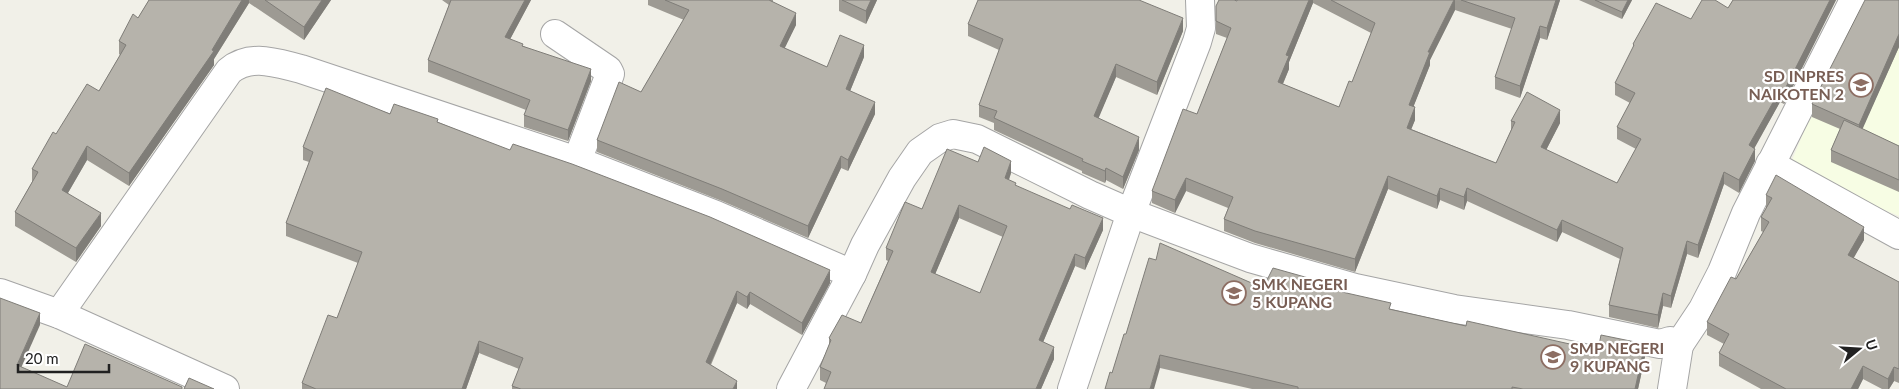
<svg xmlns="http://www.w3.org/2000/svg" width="1899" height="389" font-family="Lato,sans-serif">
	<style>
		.education { fill: #f7fde4 }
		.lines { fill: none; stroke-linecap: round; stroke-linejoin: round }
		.minor-casing { stroke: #a5a5a5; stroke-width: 30 }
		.minor { stroke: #fff; stroke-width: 28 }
		.wall { fill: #9d9a93; fill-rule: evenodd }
		.shaded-wall { fill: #7f7d78 }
		.building { fill: #b6b3ab; stroke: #7f7d78; fill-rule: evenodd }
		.labels { text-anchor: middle; stroke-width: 4.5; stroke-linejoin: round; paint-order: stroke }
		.education-label { font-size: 16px; font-weight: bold; fill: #785e54; stroke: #fff; text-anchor: start }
	</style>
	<rect width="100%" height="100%" fill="#f1f0e8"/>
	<polygon class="education" points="1858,0 1899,0 1899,216 1788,170"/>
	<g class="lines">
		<g class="minor-casing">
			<g id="minor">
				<polyline points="555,34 608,70 610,74 577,161"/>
				<polyline points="1770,164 1899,235"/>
				<polyline points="852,274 865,245 902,178 920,152 940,138 953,134 977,139 1090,195 1131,213 1250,258 1355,288 1454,309 1568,325 1660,344 1670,341 1679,345 1703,309 1722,272 1746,213 1854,0"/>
				<polyline points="0,293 59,314 225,389"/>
				<path d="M59 314 229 71C251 53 276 63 301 69L577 161 716 215 852 274 791 389"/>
				<polyline points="1072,389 1131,213 1197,42 1201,28 1200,0"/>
				<polyline points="1672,389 1679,345"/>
			</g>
		</g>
		<use href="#minor" class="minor"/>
	</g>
	<g class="wall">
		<polygon points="149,0 331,0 304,40 249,3 214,59 214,65 129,186 87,160 68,193 101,226 76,262 15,226 15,212 32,182 32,169 56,134 99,91 120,55 119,54 119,41 138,18"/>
		<polygon points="442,0 531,0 510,39 591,81 568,141 524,127 524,115 526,110 428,72 428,60 449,5"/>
		<polygon points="648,0 773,0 773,2 796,25 784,48 827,67 864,57 850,91 875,114 848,171 841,168 808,238 722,201 597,152 597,140 641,92 684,20 648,5"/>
		<polygon points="839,0 877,0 866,24 839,11"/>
		<path d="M1237 0H1560L1547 40 1540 38 1520 98 1495 89V77L1512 29 1455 10 1430 60V65L1413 107 1415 120 1411 129 1496 163 1511 130V121L1560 123 1546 150 1617 183 1636 149 1617 139V127L1630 103 1615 95V83L1633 48V44L1691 19 1728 8 1733 0H1836L1784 104 1780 102 1754 148 1755 161 1739 193 1724 184 1698 258 1687 254 1671 308 1663 306 1658 328 1609 317V305L1620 259 1562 232 1557 242 1467 201 1464 210 1440 200 1437 209 1388 189 1355 272 1255 243 1224 231V219L1228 208 1186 191 1175 213 1152 203V191L1197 114 1227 38 1216 34V21ZM1313 3 1371 33 1352 82 1339 107 1283 84 1289 69V62Z"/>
		<polygon points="1579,0 1632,0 1622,19"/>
		<polygon points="1899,0 1899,47 1862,129 1899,146 1899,192 1831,162 1831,150 1840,129 1812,117 1812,104"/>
		<polygon points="968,24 1183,31 1157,95 1116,77 1098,118 1139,150 1123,189 1106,180 1105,183 1082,173 1082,171 994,130 994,123 979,117 979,105 999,50 968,36"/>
		<polygon points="390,114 438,122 830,283 802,335 750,304 747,309 737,303 711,365 737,389 512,389 512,386 519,369 479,353 466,389 302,389 302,383 337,318 358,263 286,236 286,223 309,162 303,160 303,147"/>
		<path d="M978 162 1011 173 1009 180 1016 186 1103 230 1085 270 1075 266 1043 342 1054 359 1041 389H824L826 383 820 380V367L829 345V338L861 323 888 261 886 260V248L922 209ZM959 218 1003 237 980 293 935 274Z"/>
		<polygon points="1766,195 1864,240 1853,258 1899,282 1899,383 1894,381 1889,389 1882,389 1863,379 1858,389 1761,389 1719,366 1719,353 1724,344 1707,335 1707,322 1736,279 1763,232 1761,231 1761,217 1766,208"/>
		<polygon points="1263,288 1344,293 1391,309 1466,326 1592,349 1645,357 1638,389 1252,389 1160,368 1112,373 1126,334"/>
	</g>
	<g class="shaded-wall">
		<polygon points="242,0 249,0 249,3 214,59 214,65 129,186 129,173 212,50"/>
		<polygon points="322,0 331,0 304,40 304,27"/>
		<polygon points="525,0 531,0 505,49 505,37"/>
		<polygon points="871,0 877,0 866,24 866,11"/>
		<polygon points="1309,0 1313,0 1313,3 1289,62 1289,69 1278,95 1278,82 1286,55"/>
		<polygon points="1454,0 1455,0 1455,10 1430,60 1430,65 1409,118 1409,105 1428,52"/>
		<polygon points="1556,0 1560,0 1547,40 1547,28"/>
		<polygon points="1628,0 1632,0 1622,19 1622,12"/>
		<polygon points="1830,0 1836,0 1784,104 1784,91"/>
		<polygon points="796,13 796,25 780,58 780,46"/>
		<polygon points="1183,18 1183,31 1157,95 1157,82"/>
		<polygon points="1540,26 1540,38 1520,98 1520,86"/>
		<polygon points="1899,34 1899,47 1859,137 1859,125"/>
		<polygon points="864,45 864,57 846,101 846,89"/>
		<polygon points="1116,64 1116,77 1094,129 1094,116"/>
		<polygon points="591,69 591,81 568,141 568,130"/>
		<polygon points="1780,90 1780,102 1749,158 1749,145"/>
		<polygon points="875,102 875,114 848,171 848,160"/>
		<polygon points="1415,107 1415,120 1407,140 1407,128"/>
		<polygon points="1560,110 1560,123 1541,160 1541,147"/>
		<polygon points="1139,137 1139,150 1123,189 1123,177"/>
		<polygon points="87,146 87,160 62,203 62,190"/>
		<polygon points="1755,149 1755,161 1739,193 1739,180"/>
		<polygon points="841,156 841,168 808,238 808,226"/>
		<polygon points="1011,161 1011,173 1005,190 1005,178"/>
		<polygon points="1106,168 1106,180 1105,183 1105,171"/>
		<polygon points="1724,172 1724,184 1698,258 1698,245"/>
		<polygon points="1388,176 1388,189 1355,272 1355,259"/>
		<polygon points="1186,178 1186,191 1175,213 1175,200"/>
		<polygon points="1440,188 1440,200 1437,209 1437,196"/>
		<polygon points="1467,188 1467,201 1464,210 1464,197"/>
		<polygon points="959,205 959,218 931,284 931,272"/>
		<polygon points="101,213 101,226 76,262 76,248"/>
		<polygon points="1103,218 1103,230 1085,270 1085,258"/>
		<polygon points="1562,220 1562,232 1557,242 1557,230"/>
		<polygon points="1864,227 1864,240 1848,268 1848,255"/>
		<polygon points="1687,241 1687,254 1671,308 1671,296"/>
		<polygon points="1075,254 1075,266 1039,352 1039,340"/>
		<polygon points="830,270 830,283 802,335 802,323"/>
		<polygon points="737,291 737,303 706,374 706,362"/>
		<polygon points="750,292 750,304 747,309 747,297"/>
		<polygon points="1663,293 1663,306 1658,328 1658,315"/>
		<polygon points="40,313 40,325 17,377 17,365"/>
		<polygon points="479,341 479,353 466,389 462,389"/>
		<polygon points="1645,344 1645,357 1638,389 1635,389"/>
		<polygon points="1054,347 1054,359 1041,389 1036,389"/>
		<polygon points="1160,355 1160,368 1154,389 1150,389"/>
		<polygon points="1863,366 1863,379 1858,389 1851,389"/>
		<polygon points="1894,367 1894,381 1889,389 1888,389 1888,379"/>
		<polygon points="737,381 737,389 733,389"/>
	</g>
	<g class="building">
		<polygon points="149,0 242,0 212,50 214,51 129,173 87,146 62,190 101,213 76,248 15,212 38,172 32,169 53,132 56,134 87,84 99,91 126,45 119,41 133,14 138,18"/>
		<polygon points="265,0 322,0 304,27"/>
		<polygon points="451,0 525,0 505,37 523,44 522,46 591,69 568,130 524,115 530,100 428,60"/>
		<polygon points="665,0 769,0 796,13 780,46 827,67 840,35 864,45 846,89 875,102 848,160 841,156 808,226 722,189 597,140 619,82 641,92 689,10"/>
		<polygon points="842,0 871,0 866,11"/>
		<polygon points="978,0 1139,0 1183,18 1157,82 1116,64 1094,116 1139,137 1123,177 1106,168 1105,171 1082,161 1083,159 994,118 997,111 979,105 1003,39 968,24"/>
		<polygon points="1219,0 1234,0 1237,1 1237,0 1309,0 1286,55 1289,56 1278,82 1339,107 1349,81 1352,82 1375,23 1331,0 1454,0 1428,52 1430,52 1409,105 1415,107 1407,128 1496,163 1515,122 1511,121 1527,92 1560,110 1541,147 1617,183 1641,139 1617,127 1635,93 1615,83 1634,45 1633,44 1656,3 1691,19 1702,0 1715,0 1728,8 1733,0 1830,0 1784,91 1780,90 1749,145 1755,149 1739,180 1724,172 1698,245 1687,241 1671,296 1663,293 1658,315 1609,305 1623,248 1562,220 1557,230 1467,188 1464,197 1440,188 1437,196 1388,176 1355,259 1255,231 1224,219 1233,197 1186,178 1175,200 1152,191 1183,109 1197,114 1231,28 1216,21 1216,6"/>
		<polygon points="1461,0 1556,0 1547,28 1540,26 1520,86 1495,77 1515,18"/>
		<polygon points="1595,0 1628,0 1622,12"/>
		<polygon points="1865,0 1899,0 1899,34 1859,125 1812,104"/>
		<polygon points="326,88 390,114 394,104 438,119 437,122 510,150 513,144 572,164 710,217 830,270 802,323 750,292 747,297 737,291 706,362 737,381 733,389 521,389 512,386 523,358 479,341 462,389 316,389 302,383 328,315 337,318 362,252 286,223 313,152 303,147"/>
		<polygon points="1844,120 1899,146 1899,180 1831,150"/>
		<path d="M984 147 1011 161 1005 178 1016 183 1015 185 1070 209 1072 205 1103 218 1085 258 1075 254 1039 340 1054 347 1036 389H824L831 372 820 367 831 340 829 338 842 315 861 323 893 251 886 248 905 202 922 209 947 149 978 162ZM959 205 1007 226 980 293 931 272Z"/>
		<polygon points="1776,175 1864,227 1848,255 1899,282 1899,369 1894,367 1888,379 1863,366 1851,389 1786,389 1719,353 1729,334 1707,322 1731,277 1736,279 1769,222 1761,217 1772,198 1766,195"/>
		<polygon points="1160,243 1263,288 1273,268 1344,288 1342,292 1391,303 1389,309 1466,326 1467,321 1592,349 1593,343 1599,345 1601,335 1645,344 1635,389 1523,389 1512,387 1512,389 1298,389 1298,387 1160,355 1150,389 1105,389 1110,372 1112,373 1124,334 1126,334 1149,258 1156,260"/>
		<polygon points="0,298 40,313 17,365 67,387 85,344 182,387 182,389 0,389"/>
		<polygon points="189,378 214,389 184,389"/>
	</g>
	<defs>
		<g id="school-ring" transform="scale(1.25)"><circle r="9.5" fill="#fff" stroke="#8d6e63" stroke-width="1.5"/><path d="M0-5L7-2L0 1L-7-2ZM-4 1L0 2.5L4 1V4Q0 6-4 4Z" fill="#8d6e63"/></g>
	</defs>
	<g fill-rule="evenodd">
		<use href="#school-ring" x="1861" y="85"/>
		<use href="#school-ring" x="1234" y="293"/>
		<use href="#school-ring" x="1553" y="357"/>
	</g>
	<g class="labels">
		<g class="education-label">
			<text x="1844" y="82" text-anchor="end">SD INPRES<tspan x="1844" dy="18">NAIKOTEN 2</tspan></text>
			<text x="1252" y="290">SMK NEGERI<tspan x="1252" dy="18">5 KUPANG</tspan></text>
			<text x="1570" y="354">SMP NEGERI<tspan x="1570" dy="18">9 KUPANG</tspan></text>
		</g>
	</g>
	<g transform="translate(1859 349) rotate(72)" stroke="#ffffff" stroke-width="4" paint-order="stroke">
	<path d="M0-4L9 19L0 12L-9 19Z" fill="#212121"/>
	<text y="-8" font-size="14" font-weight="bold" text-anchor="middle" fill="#212121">U</text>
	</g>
	<path d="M18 364v8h91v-8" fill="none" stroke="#212121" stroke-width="2.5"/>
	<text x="25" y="364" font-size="15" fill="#212121" stroke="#ffffff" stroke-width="4" paint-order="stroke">20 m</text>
</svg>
